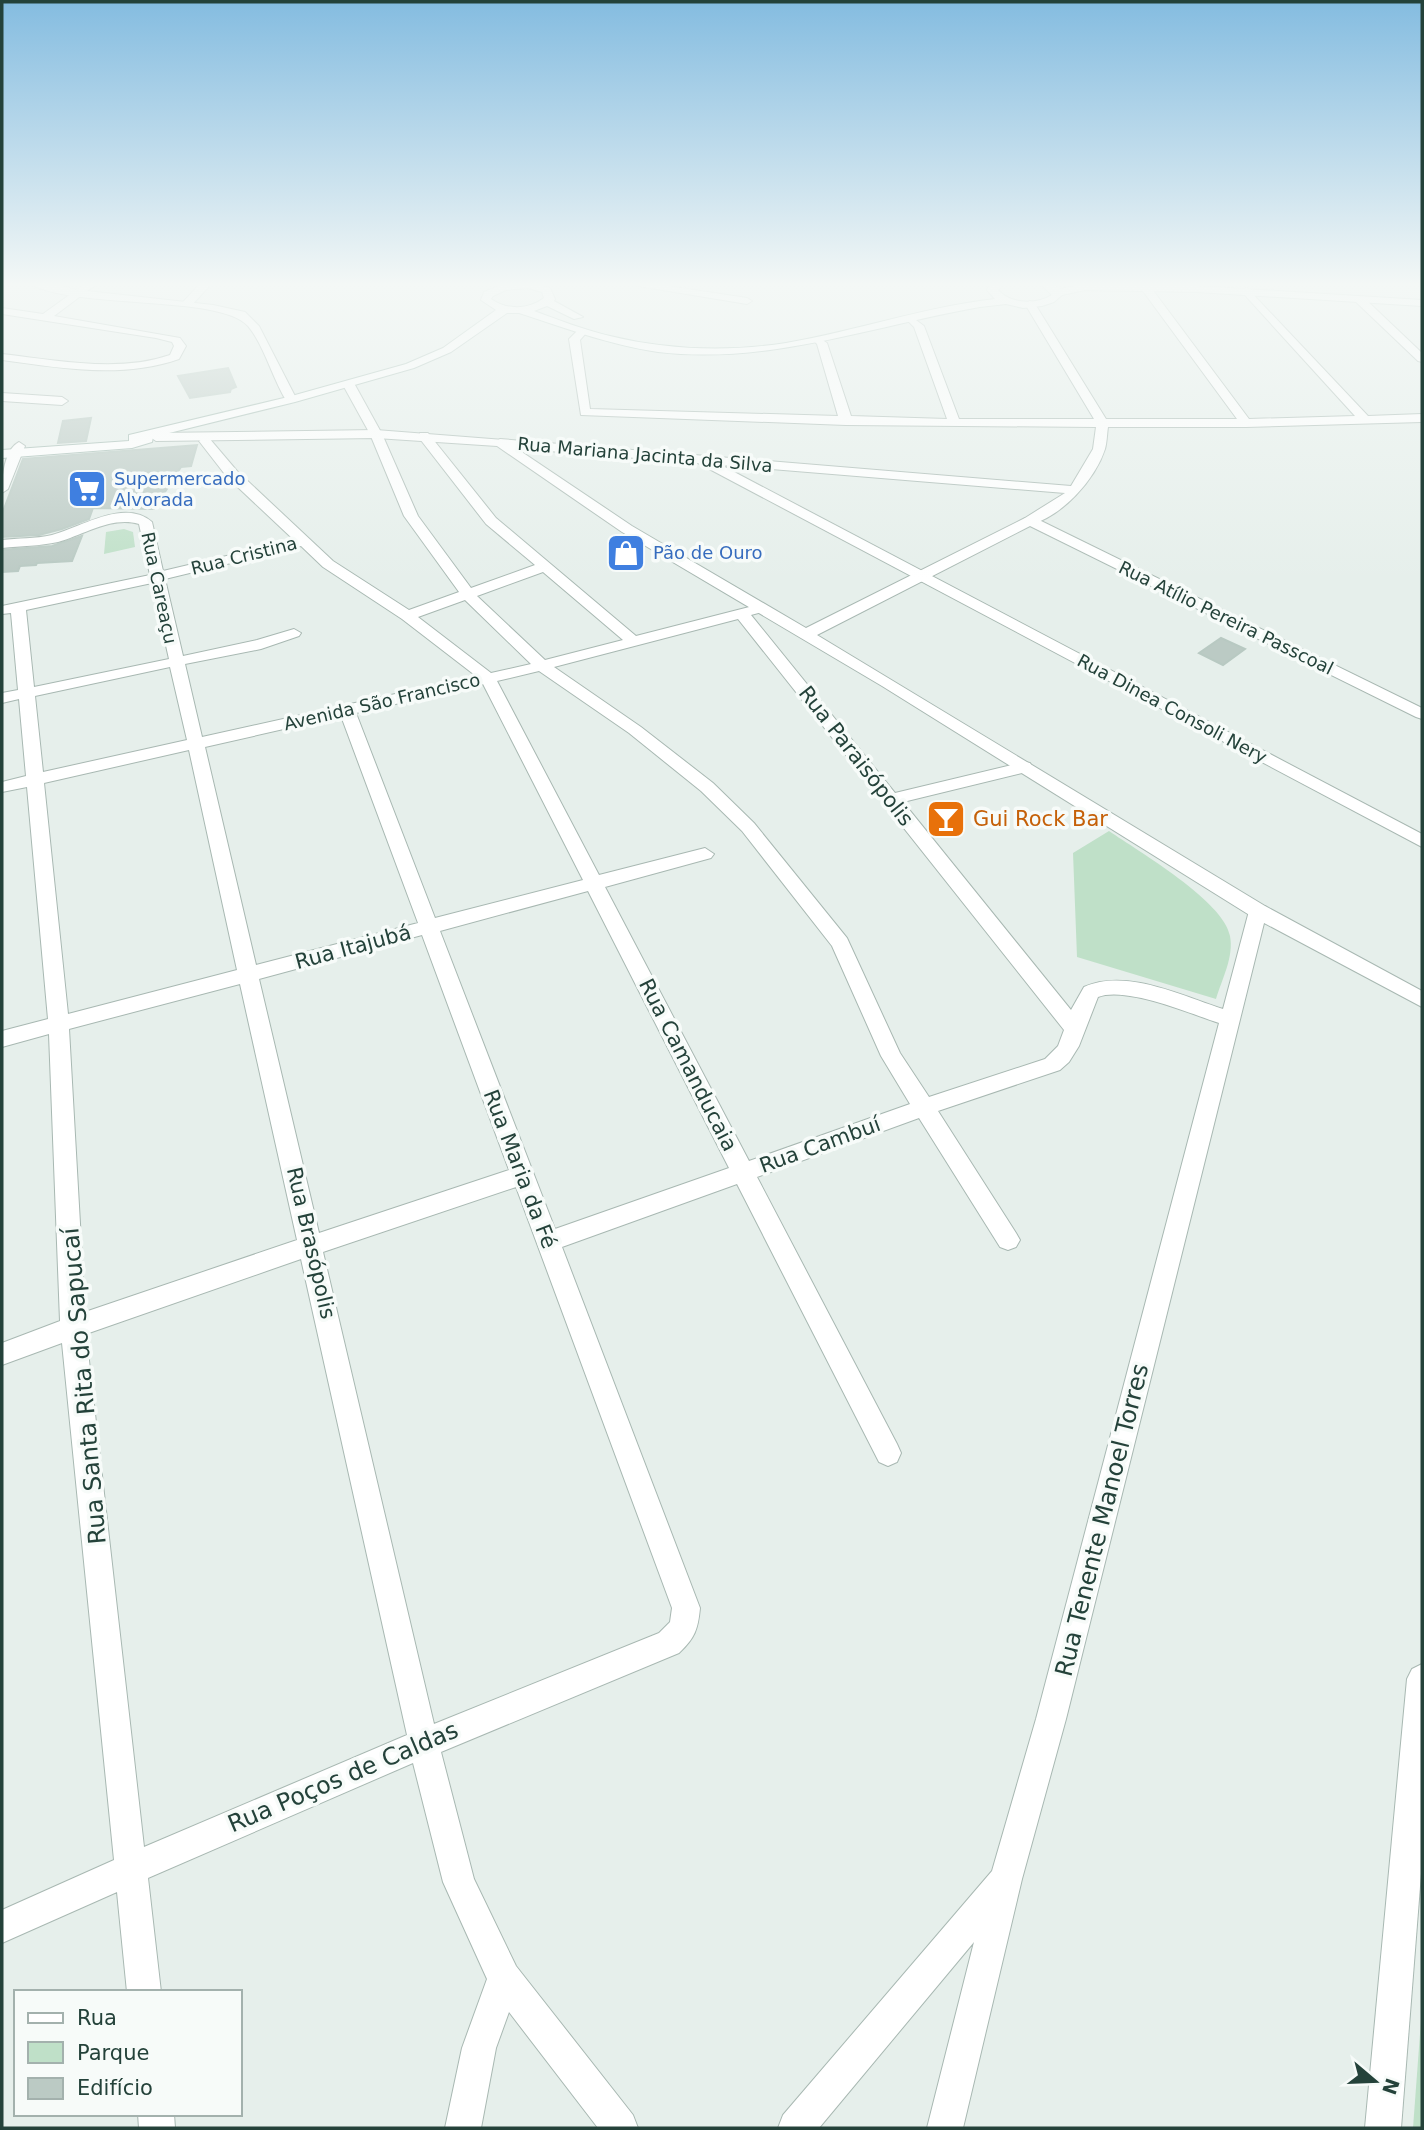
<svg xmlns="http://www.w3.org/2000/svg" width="1424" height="2130" font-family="'DejaVu Sans',sans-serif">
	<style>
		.green { fill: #bfe0c8 }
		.building { fill: #bbcac4; stroke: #b8c9c2; stroke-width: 2 }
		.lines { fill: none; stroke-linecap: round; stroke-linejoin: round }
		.minor-casing { stroke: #a8b8b2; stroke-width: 2 }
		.tertiary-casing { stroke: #a8b8b2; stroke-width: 2 }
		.secondary-casing { stroke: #a4bbb3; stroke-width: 2 }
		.minor { fill: #fff; fill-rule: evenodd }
		.tertiary { fill: #fff; fill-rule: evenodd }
		.secondary { fill: #fff; fill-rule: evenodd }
		.labels { text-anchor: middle; stroke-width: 7; stroke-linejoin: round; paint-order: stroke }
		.far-street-label { font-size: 18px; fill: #24423a; stroke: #f7fbf9 }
		.far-shop-label { font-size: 18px; fill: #366cbe; stroke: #f7fbf9; text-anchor: start }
		.street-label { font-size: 21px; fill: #24423a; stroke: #f7fbf9 }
		.food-label { font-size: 21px; fill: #c56008; stroke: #f7fbf9; text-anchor: start }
		.near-street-label { font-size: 24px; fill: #24423a; stroke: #f7fbf9 }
	</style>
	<rect width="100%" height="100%" fill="#e6efeb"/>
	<g class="green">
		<polygon points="124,529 133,532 135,547 104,554 106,532"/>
		<path d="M1109 831C1138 851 1224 901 1230 936 1234 957 1222 979 1216 999L1077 957 1073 853Z"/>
		<polygon points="1422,2007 1422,2128 1413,2128"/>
	</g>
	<g class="building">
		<polygon points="228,368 236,387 231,389 230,392 190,398 178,376"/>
		<polygon points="91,418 86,441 58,443 63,421"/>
		<polygon points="197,445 191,466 181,467 154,509 93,508 89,519 62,529 39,535 2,537 2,514 23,459"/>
		<polygon points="82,536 72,561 37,563 36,565 20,566 18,571 2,572 2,550 52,546"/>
		<polygon points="1221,638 1245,649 1223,665 1199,653"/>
	</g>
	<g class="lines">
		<g class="minor-casing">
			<g id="minor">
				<path d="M86 283H98L54 316 180 338 186 346 179 359C122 379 60 368 2 360V354C56 360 118 373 170 355L174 346 172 342 156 338 2 314V308L43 314Z"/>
				<polygon points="201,283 212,283 191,306 183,306 183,302"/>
				<polygon points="620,283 648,283 747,298 752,301 747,304"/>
				<path d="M1145 284 1149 285 1249 419 1355 416 1243 293V289L1247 288 1368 416 1422 414V422L1246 427H1108C1107 433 1107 442 1105 449 1095 480 1062 516 1030 525L1023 521 1025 518 1065 493 721 465 1422 834V847L698 463 500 447 494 443 500 439 1071 486 1093 449 1096 427 846 425 581 415 569 339 578 330 587 332 580 340 590 409 838 416 817 344 813 340 818 337 827 343 851 416 947 419 914 327 907 320 912 317 924 326 959 419H1094L1025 304 1030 301 1035 304 1106 419H1237L1140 287Z"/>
				<polygon points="1355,297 1363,297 1422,353 1422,362 1418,361 1355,301"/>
				<path d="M349 382 355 385 382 434 418 516 471 588 535 565 486 524 420 439V433H428L496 518 636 636 761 604 766 605 768 608 766 611 751 615 895 793 1024 762 1030 763 1032 767 1030 771 903 802 1071 1010 1084 987C1126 968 1182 996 1223 1009L1249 911 1251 906H1265L1267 911 1066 1719 1022 1879 963 2128H927L974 1942 819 2128H778L783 2115 992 1871 1036 1719 1219 1023C1191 1014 1126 986 1098 997L1079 1046 1069 1062 1060 1070 938 1111 1016 1233 1020 1240 1016 1247 1008 1250 1000 1247 919 1118 757 1177 897 1444 901 1453 897 1462 888 1466 879 1462 737 1184 562 1247 700 1608C698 1629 695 1638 679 1653L441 1752 474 1879 516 1966 633 2115 638 2128H598L509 2012 496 2048 481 2128H445L462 2048 487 1979 443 1882 413 1763 148 1878 161 1992H127L117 1892 2 1943V1910L114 1860 62 1343 2 1365V1343L60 1321 49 1034 2 1047V1031L48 1019 27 787 2 792V782L26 776 19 699 2 703V693L18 690 11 613 2 614V606L150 575 139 524C111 516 84 535 58 542 40 546 21 546 2 548V540C18 538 35 539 52 535 80 528 124 498 152 522L163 571 294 540 227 477 199 441 205 437 209 438 237 471 333 561 409 610 459 592 404 516 370 434 343 385ZM301 546 323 567 402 619 476 676 202 737 185 664 261 649 299 636 301 633 294 629 257 640 183 656 165 579ZM543 572 623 640 545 660 477 596ZM152 583 169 659 34 687 26 610ZM465 600 531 664 491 673 418 617ZM738 619 1064 1030 1058 1046 1045 1059 929 1097 900 1053 847 938 754 823 713 783 641 727 554 667ZM170 667 187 740 43 772 35 696ZM539 671 629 733 701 791 742 831 832 946 881 1056 910 1104 749 1161 605 887 711 858 714 854 705 848 599 875 497 681ZM483 684 583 880 435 918 356 713ZM341 716 418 923 256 965 205 747ZM189 750 237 970 68 1014 44 783ZM588 891 729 1168 555 1229 440 931ZM422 935 509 1170 319 1233 259 979ZM240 984 297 1240 85 1312 69 1029ZM516 1187 672 1608 670 1622 659 1633 434 1724 323 1252ZM301 1259 407 1735 144 1847 86 1334Z"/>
				<polygon points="2,393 62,397 68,401 62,405 2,401"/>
				<path d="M19 442 25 446 8 489 2 493C2 477 4 450 19 442Z"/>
				<polygon points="138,2114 174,2114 175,2128 139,2128"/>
			</g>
		</g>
		<g class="tertiary-casing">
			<g id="tertiary">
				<path d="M28 283H48L78 290 213 305 245 312 259 326 297 400 287 402C273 380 264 345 248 326 220 294 73 310 28 283Z"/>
				<polygon points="376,430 504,440 632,526 806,628 1025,518 1035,518 1422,708 1422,719 1416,717 1030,526 817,635 1265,906 1422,991 1422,1007 1251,916 882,686 622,532 497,446 376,438 156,441 150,437 156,433"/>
				<polygon points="1422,1664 1422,1861 1401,2128 1365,2128 1407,1679 1412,1669"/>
			</g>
		</g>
		<g class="secondary-casing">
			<path id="secondary" d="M533 283 550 288 555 299 554 301 583 317 574 319 547 306 534 311C559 320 584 330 610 336 667 350 728 352 786 343 856 331 924 307 995 299L987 290 992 283H1003L998 290C1011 304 1035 305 1052 295L1039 283H1051L1060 289 1085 284 1197 286 1422 300V306L1197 292 1085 290 1062 295 1054 302 1042 306 1023 308 1006 304 980 307C872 326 769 365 658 352 609 345 566 328 519 313H507L451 352 414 368 295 402 153 437 152 442 132 448 2 458V450L129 441V435L288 397 406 364 443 348 496 310 481 300 484 292 504 284ZM528 288 542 292 544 298C529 309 508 311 491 299L493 296 506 290Z"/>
		</g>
		<use href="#minor" class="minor"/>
		<use href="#tertiary" class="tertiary"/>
		<use href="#secondary" class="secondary"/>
	</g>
	<linearGradient id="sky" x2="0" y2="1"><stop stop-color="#84bce0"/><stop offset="0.49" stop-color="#f4f8f6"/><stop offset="1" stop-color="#f4f8f6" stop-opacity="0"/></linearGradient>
	<rect width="1424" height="581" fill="url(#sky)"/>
	<defs>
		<g id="supermarket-square" transform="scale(2.0125)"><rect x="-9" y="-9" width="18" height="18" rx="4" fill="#3f7fe0" stroke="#f7fbf9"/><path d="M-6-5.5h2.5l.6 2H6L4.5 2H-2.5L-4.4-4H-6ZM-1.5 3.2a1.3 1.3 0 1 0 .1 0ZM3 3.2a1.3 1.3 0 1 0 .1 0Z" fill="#fff"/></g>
		<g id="shop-square" transform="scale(2.0125)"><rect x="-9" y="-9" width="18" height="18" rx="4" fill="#3f7fe0" stroke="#f7fbf9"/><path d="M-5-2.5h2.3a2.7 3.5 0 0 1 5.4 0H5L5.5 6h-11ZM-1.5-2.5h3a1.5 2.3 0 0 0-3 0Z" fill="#fff"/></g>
		<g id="bar-square" transform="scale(2.0125)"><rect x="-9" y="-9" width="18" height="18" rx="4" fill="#e8710a" stroke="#f7fbf9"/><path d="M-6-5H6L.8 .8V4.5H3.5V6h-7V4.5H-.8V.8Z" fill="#fff"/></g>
	</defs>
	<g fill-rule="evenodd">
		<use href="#supermarket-square" x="87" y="489"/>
		<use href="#shop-square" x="626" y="553"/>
		<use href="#bar-square" x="946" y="819"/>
	</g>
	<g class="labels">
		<g class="far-street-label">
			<text transform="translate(645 455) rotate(5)" y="6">Rua Mariana Jacinta da Silva</text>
			<text transform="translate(244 556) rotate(-14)" y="6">Rua Cristina</text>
			<text transform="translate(159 588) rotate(78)" y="6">Rua Careaçu</text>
			<text transform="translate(1226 618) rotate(26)" y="6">Rua Atílio Pereira Passcoal</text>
			<text transform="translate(382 702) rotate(-13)" y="6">Avenida São Francisco</text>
			<text transform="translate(1172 709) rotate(28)" y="6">Rua Dinea Consoli Nery</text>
		</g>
		<g class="far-shop-label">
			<text x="114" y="485">Supermercado<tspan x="114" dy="21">Alvorada</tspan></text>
			<text x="653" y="559">Pão de Ouro</text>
		</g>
		<g class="street-label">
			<text transform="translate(856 756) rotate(52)" y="7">Rua Paraisópolis</text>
			<text transform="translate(353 947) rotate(-15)" y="7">Rua Itajubá</text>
			<text transform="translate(688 1065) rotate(63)" y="7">Rua Camanducaia</text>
			<text transform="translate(820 1145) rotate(-20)" y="7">Rua Cambuí</text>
			<text transform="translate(520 1169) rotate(69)" y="7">Rua Maria da Fé</text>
			<text transform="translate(311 1243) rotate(77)" y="7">Rua Brasópolis</text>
		</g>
		<g class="food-label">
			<text x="973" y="826">Gui Rock Bar</text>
		</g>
		<g class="near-street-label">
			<text transform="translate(84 1386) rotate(-95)" y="8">Rua Santa Rita do Sapucaí</text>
			<text transform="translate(1102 1520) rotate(-76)" y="8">Rua Tenente Manoel Torres</text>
			<text transform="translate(343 1777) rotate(-23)" y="8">Rua Poços de Caldas</text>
		</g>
	</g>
	<rect width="1424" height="2130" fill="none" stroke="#24423a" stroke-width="7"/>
	<rect x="14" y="1990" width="228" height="126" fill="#f7fbf9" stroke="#a3b1ad" stroke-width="2"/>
	<rect x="28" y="2013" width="35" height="10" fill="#ffffff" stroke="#a3b1ad" stroke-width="2"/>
	<text x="77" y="2025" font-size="21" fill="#24423a">Rua</text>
	<rect x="28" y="2042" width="35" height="21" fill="#bfe0c8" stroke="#a3b1ad" stroke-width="2"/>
	<text x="77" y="2060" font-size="21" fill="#24423a">Parque</text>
	<rect x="28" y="2078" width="35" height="21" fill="#bbcac4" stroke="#a3b1ad" stroke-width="2"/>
	<text x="77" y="2095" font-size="21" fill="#24423a">Edifício</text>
	<g transform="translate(1375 2081) rotate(109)" stroke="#f7fbf9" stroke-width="5" paint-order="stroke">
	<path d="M0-5L12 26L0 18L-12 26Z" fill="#24423a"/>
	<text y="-10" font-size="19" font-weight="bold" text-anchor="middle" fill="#24423a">N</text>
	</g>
</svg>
